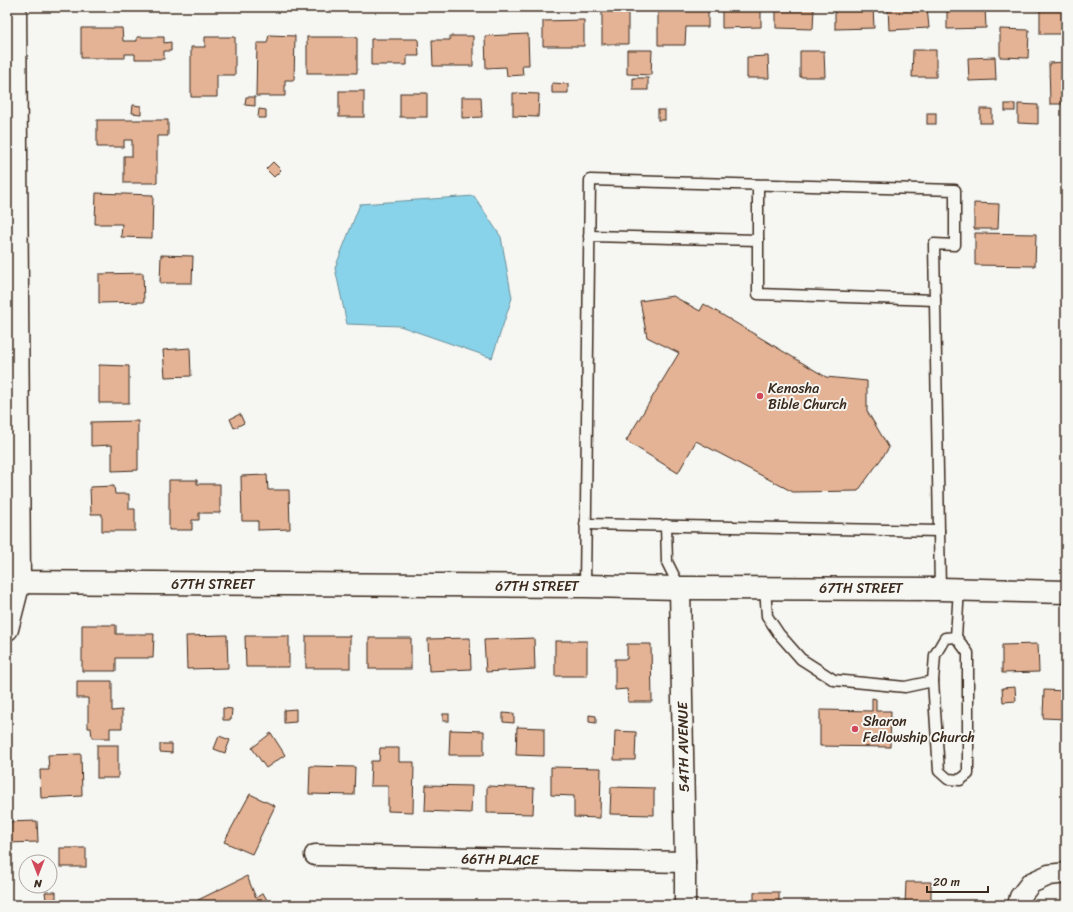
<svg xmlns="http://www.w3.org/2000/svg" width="1073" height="912" font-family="Sriracha,sans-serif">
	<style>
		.water { fill: #89d3ea; stroke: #6a8f98 }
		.building { fill: #e4b395; stroke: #3b2a1e }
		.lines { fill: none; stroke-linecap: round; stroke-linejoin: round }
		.service-casing { stroke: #3b2a1e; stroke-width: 13 }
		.minor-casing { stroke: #3b2a1e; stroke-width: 23 }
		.tertiary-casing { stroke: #3b2a1e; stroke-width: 25 }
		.service { stroke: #f6f6f2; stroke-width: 10 }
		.minor { stroke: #f6f6f2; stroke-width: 20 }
		.tertiary { stroke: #f6f6f2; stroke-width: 22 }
		.poi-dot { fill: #d1495b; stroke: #f6f6f2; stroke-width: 1.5 }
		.labels { text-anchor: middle; stroke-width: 4; stroke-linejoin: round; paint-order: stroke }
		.poi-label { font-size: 14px; fill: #3b2a1e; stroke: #f6f6f2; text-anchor: start }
		.street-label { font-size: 14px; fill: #3b2a1e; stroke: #f6f6f2 }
	</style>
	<rect width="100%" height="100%" fill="#f6f6f2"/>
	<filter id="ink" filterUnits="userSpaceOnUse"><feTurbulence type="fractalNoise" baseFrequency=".025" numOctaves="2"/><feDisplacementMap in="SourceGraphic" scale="8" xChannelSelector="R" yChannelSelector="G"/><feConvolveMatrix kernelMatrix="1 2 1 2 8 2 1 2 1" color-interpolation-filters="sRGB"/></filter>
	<g filter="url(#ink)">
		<polygon class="water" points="474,196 501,237 512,298 492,358 400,326 347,324 335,268 360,204"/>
		<g class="building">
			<rect x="602" y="7" width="26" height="37"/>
			<polygon points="658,7 708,7 708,27 686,27 685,45 658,45"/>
			<polygon points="722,7 761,7 761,27 722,28"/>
			<polygon points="776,7 814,7 813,29 776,28"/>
			<polygon points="835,7 873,7 874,28 835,29"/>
			<polygon points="888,7 927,7 929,28 889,30"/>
			<polygon points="947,7 985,7 986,28 947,29"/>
			<polygon points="1058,7 1066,7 1066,34 1040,34 1040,8"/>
			<polygon points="584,20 584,46 543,46 543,21"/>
			<polygon points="81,28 122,28 123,41 137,41 137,37 164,37 164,43 171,42 171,51 164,51 164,59 135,59 135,54 125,54 125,58 81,58"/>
			<polygon points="1000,29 1029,30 1028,58 1000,57"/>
			<polygon points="528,34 529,65 522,65 523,75 507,76 506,67 486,68 485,36"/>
			<polygon points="269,35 295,36 294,80 285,80 285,96 256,96 257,43 267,43"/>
			<polygon points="450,36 473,36 473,66 433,66 432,40 450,40"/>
			<polygon points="205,37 235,37 235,75 217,75 217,97 191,97 191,47 205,47"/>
			<rect x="307" y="37" width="50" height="36"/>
			<polygon points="371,39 418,39 419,56 407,56 407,65 371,65"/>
			<polygon points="627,50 652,50 651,75 627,74"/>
			<polygon points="913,50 936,50 936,77 912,77"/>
			<polygon points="800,51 824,51 825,77 800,77"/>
			<polygon points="768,56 769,78 747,78 747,57"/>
			<polygon points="995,57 996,80 969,81 968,58"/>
			<polygon points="1066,62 1066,104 1050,104 1049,63"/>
			<rect x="633" y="78" width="15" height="12"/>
			<polygon points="552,83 568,84 568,93 552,93"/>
			<rect x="339" y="91" width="25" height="26"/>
			<rect x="400" y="93" width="27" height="24"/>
			<polygon points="513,93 539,94 538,117 513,116"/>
			<polygon points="246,97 255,97 255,106 245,105"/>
			<polygon points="462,97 481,97 482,117 462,118"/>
			<rect x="1005" y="104" width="10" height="7"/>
			<polygon points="1018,104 1038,105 1038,124 1018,123"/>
			<polygon points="133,105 141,106 141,114 132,113"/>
			<polygon points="259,109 266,110 266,118 258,118"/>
			<rect x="980" y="109" width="12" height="14"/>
			<rect x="658" y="110" width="7" height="10"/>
			<rect x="927" y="113" width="9" height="11"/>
			<polygon points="97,120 168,120 168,136 157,136 157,183 124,183 124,156 132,156 132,140 124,140 124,147 97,147"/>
			<polygon points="273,162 281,170 274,177 266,169"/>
			<polygon points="96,193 153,195 152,238 121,237 122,224 95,224"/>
			<polygon points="974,203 999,204 998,229 974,229"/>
			<polygon points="975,233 1036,234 1035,266 975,265"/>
			<polygon points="161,255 193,256 192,283 160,283"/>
			<polygon points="143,273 144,302 99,303 99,274"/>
			<polygon points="673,296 700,311 704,304 826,377 867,381 867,411 889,448 858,491 793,492 696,441 678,473 626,441 679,353 647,337 640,301"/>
			<polygon points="190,348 191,376 165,377 163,350"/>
			<polygon points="99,365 129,366 129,403 99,403"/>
			<polygon points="240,414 244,423 234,428 230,419"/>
			<polygon points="138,421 138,470 112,471 112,445 91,446 91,422"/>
			<polygon points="267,475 268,490 289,490 290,529 258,530 258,521 242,521 241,476"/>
			<polygon points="169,480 197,480 197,484 220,484 220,513 199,513 199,520 192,520 192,530 169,530"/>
			<polygon points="114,486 115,494 129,494 129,509 135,509 135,531 102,531 102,514 91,514 90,487"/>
			<polygon points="82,625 116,625 116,634 154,634 153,658 116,658 116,671 82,671"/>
			<polygon points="227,635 228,668 187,669 186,636"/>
			<polygon points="245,636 289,636 289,667 246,667"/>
			<rect x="306" y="636" width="44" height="32"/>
			<rect x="369" y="638" width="42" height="31"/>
			<polygon points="470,638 471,669 429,671 428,639"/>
			<polygon points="534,638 535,669 486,672 484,640"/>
			<rect x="555" y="641" width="32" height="35"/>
			<polygon points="627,644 651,644 652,702 628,702 627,689 615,690 615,659 627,659"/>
			<polygon points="1038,644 1039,672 1002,673 1002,645"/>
			<polygon points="77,681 112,681 112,711 122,710 122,728 110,728 110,738 92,738 91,728 88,728 88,698 77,698"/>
			<polygon points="1015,687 1016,701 1003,702 1002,688"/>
			<polygon points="1044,690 1066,691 1066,719 1043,718"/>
			<polygon points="872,698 876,699 876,711 891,711 890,747 820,746 820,710 872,711"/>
			<polygon points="223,708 232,709 231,720 223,720"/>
			<polygon points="296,709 296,722 284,723 284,710"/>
			<polygon points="503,713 514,714 514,723 503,722"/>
			<rect x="443" y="714" width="6" height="7"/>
			<polygon points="589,715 596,716 596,723 589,722"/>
			<polygon points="517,727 544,728 544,756 516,755"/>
			<polygon points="450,730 484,731 484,755 449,755"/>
			<polygon points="615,731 636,732 635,760 614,760"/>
			<polygon points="271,733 285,755 266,768 252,748"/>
			<polygon points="219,736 230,740 225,753 214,749"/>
			<polygon points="160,744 172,744 172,753 160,752"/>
			<rect x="97" y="745" width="21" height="33"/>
			<polygon points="380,748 399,748 399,762 414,762 413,812 388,811 388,786 370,786 371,761 379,761"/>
			<polygon points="81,754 82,796 41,798 40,770 49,770 48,755"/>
			<polygon points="310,766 355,767 354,795 309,794"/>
			<polygon points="551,767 601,768 600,818 574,817 574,796 551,795"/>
			<polygon points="426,785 472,786 471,813 425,811"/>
			<polygon points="487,786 534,788 533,814 487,813"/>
			<polygon points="611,787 654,788 654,815 610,814"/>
			<polygon points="250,794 275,806 252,854 224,842"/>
			<polygon points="37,821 38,842 7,843 7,822"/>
			<rect x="60" y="848" width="26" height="19"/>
			<polygon points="247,876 256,898 263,893 270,905 200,905 198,900"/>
			<polygon points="906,882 931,882 931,905 905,905"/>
			<polygon points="45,892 56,892 56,899 46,900"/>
			<rect x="754" y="892" width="25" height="13"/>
		</g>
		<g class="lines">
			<g class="service-casing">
				<g id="service">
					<polyline points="758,185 758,294 935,300"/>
					<polyline points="589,236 758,240"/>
					<polyline points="585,524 939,531"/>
					<polyline points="666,525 667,562 680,588"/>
					<polyline points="585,586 590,180 955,190 955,245 934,244 940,589"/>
					<polyline points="765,588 767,616 779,634 801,659 834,680 905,687 933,681 935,655 945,638 956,637 959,589"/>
					<polyline points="933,681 939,771 948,779 960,780 968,774 968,653 956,637"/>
				</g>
			</g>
			<g class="minor-casing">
				<g id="minor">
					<polyline points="680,588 685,862 685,905"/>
					<polyline points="315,855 685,862"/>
					<polyline points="1018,905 1020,897 1031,883 1049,875 1066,873"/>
				</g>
			</g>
			<g class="tertiary-casing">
				<g id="tertiary">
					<polyline points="7,582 585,586 680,588 940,589 1066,592"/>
					<polyline points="7,629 19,582 15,7"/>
				</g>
			</g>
			<use href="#service" class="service"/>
			<use href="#minor" class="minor"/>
			<use href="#tertiary" class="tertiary"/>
		</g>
	</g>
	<g class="poi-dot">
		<circle cx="760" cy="396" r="4"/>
		<circle cx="855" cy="729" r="4"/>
	</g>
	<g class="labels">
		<g class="poi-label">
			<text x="768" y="393">Kenosha<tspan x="768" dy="16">Bible Church</tspan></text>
			<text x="863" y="726">Sharon<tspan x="863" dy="16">Fellowship Church</tspan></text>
		</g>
		<g class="street-label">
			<text x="213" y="589">67TH STREET</text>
			<text x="537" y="591">67TH STREET</text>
			<text x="861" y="593">67TH STREET</text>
			<text transform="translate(683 747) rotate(-91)" y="5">54TH AVENUE</text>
			<text transform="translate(500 859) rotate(1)" y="5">66TH PLACE</text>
		</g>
	</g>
	<rect width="1073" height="912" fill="none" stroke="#f6f6f2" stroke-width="24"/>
	<rect x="12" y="12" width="1049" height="888" fill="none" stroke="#3b2a1e" stroke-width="1.5" filter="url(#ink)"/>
	<g transform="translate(38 874) rotate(180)"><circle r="19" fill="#f6f6f2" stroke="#aba49d"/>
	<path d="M0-3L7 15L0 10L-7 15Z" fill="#d1495b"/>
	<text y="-6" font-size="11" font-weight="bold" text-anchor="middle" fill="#3b2a1e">N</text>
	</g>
	<path d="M927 886v6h61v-6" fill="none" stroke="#3b2a1e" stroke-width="2"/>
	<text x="933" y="886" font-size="12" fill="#3b2a1e" stroke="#f6f6f2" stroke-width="3" paint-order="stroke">20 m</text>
</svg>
